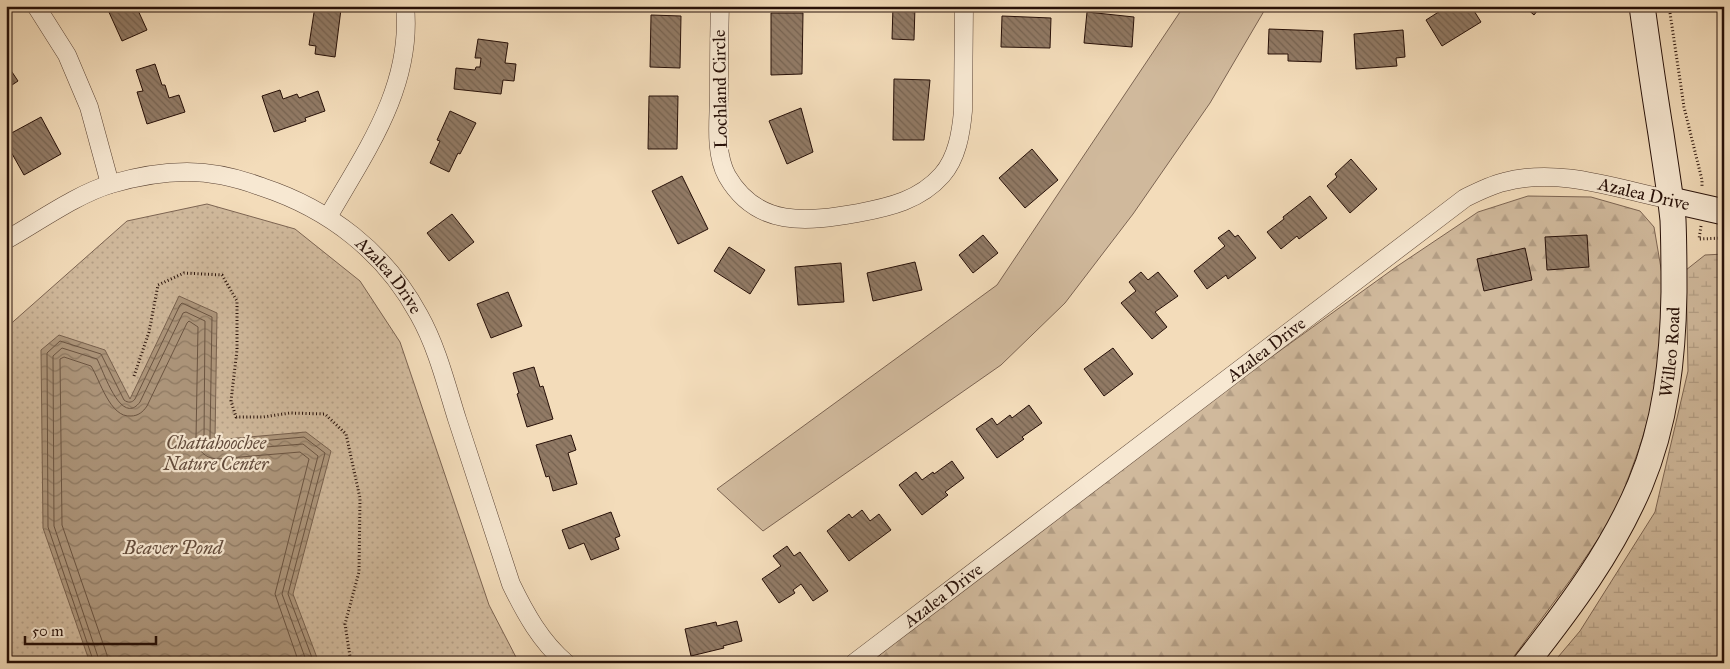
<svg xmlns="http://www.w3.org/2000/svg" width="1730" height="669" font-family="'IM FELL Great Primer',serif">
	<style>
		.grass { fill: #d0b99c; stroke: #7c6452 }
		.forest { fill: url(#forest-firs); stroke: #7c6452 }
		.wetland { fill: url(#wetland-marsh); stroke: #7c6452 }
		.park { fill: url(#park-dots); stroke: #7c6452 }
		.water { fill: url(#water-waves); stroke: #78614e }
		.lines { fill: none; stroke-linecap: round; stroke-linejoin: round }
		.shore { stroke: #6a5442; stroke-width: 1 }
		.building { fill: url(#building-back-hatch); stroke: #271008 }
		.street-casing { stroke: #5a4334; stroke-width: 19 }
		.secondary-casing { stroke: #271008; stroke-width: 27 }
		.path { stroke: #271008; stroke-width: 3; stroke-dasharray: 1 2.5; stroke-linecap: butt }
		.street { stroke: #f7e8d2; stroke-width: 18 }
		.secondary { stroke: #f7e8d2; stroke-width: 25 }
		.labels { text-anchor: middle; stroke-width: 4.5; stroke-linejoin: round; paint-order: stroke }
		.street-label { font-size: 18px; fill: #271008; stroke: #f7e8d2 }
		.park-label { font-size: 18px; font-style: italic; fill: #624b3c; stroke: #f7e8d2 }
		.water-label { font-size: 19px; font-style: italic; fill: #644d3d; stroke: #f7e8d2 }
	</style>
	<defs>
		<pattern id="forest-firs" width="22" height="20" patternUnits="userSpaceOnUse" patternTransform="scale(1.25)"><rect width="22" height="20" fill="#d0b99c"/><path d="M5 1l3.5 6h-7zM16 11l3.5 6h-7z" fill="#b39e85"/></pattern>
		<pattern id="wetland-marsh" width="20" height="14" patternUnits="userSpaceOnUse" patternTransform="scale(1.25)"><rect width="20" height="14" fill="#d0b99c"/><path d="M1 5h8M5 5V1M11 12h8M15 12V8" fill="none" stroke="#b39e85"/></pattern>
		<pattern id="park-dots" width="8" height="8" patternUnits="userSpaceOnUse" patternTransform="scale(1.25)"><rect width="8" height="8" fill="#d0b99c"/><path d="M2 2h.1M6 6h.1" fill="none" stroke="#b39e85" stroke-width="1.8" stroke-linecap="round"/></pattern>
		<pattern id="water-waves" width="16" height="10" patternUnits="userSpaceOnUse" patternTransform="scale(1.25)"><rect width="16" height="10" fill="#ae977d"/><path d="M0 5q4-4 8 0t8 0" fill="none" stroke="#8e7a64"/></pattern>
		<pattern id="building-back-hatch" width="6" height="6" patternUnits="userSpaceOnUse" patternTransform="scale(1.25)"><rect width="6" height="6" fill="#917a65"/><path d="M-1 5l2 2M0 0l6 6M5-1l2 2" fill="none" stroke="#766351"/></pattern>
	</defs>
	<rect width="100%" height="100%" fill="#f3dcba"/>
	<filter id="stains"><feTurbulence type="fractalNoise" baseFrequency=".004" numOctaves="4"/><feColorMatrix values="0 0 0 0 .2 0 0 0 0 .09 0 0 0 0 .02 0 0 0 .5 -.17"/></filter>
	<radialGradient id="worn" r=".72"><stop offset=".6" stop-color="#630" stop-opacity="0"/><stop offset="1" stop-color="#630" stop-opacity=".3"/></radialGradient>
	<polygon class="grass" points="1184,6 1267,6 1210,103 1133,214 1065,303 1001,365 763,531 717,489 997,285"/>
	<polygon class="forest" points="1528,196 1591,197 1640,211 1654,227 1665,292 1656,392 1640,446 1615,514 1571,579 1509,663 871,663 965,578 1396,267 1478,212"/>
	<polygon class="wetland" points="1724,254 1724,663 1553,663 1580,631 1655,512 1688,371 1686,270 1705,255"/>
	<polygon class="park" points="207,204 295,229 360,281 400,342 489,605 519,663 6,663 6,328 127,221"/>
	<polygon class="water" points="179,296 217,313 215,440 306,432 331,451 293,594 319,663 90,663 43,528 41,350 59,335 105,350 130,399"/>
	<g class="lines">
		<g class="shore">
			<path d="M94 663 48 527 47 353 60 341 101 354 124 400C128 403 132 403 135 399L180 305 182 303 212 317 210 438 211 443 216 445 304 437 325 453 288 594 314 663"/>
			<path d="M100 663 54 526 53 356 62 348 97 359C104 372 121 427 140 402L183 313 186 312 205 321 204 439 207 447 216 451 303 444 318 456 282 594 307 663"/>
			<path d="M108 663 107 655 62 525 60 359 64 357 91 366C100 380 110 418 131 416 138 416 143 412 147 406L187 323 189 321 198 327 196 439C198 451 205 458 217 459L300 452 309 459 275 594 299 663"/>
		</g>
	</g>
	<g class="building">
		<polygon points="110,6 136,6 147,30 122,41 108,10 111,8"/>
		<polygon points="315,6 341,9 335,57 315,54 316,46 309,45"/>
		<polygon points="893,6 915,6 914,40 892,39"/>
		<polygon points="1448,6 1471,6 1481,22 1442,46 1426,20"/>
		<polygon points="1524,6 1541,6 1534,15"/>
		<polygon points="1087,12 1134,17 1132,47 1084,43"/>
		<polygon points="771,13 803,13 802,74 771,75"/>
		<polygon points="651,15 681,16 680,68 650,67"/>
		<polygon points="1002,16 1051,18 1050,48 1001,47"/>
		<polygon points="1269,29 1323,31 1321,62 1288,61 1288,54 1268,54"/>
		<polygon points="1403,30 1405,57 1396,58 1397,66 1356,69 1354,34"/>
		<polygon points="478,39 508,43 505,63 516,64 514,81 503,80 501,94 454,89 456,68 475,70 476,67 480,67 481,58 475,58"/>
		<polygon points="6,63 18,81 6,89"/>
		<polygon points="155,64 162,85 165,85 169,98 179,95 185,112 147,124 137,92 143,91 136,70"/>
		<polygon points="894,79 930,80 924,140 893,140"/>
		<polygon points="280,90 283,99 297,94 299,98 318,91 325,111 305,118 306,121 274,132 262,96"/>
		<polygon points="649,96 678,96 677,149 648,149"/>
		<polygon points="801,108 813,152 787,164 769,121"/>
		<polygon points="450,111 476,123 460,154 458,153 449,172 430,163 440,141 437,140"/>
		<polygon points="41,117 61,154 24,175 6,143 6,136"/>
		<polygon points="1032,149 1058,180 1025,208 999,178"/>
		<polygon points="1351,159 1377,189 1350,213 1327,186 1337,177 1335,174"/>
		<polygon points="682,176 708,229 678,244 652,191"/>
		<polygon points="1310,196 1327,218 1299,239 1297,236 1281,249 1267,232 1284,219 1283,217"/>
		<polygon points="452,214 474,242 449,261 427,233"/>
		<polygon points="1229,230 1235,237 1238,235 1256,258 1228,279 1226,275 1207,289 1194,271 1225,246 1218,238"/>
		<polygon points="983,235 998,253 973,273 959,255"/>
		<polygon points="1587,235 1589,267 1547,270 1545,237"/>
		<polygon points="729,247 765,270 750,294 714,271"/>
		<polygon points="1525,248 1532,280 1484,291 1477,259"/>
		<polygon points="915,262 922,290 873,301 867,273"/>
		<polygon points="841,263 844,302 798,305 795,267"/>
		<polygon points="1141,272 1148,280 1158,272 1178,296 1155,312 1167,327 1152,339 1121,303 1136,291 1129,282"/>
		<polygon points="508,292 522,326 491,338 477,304"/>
		<polygon points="1113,348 1133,374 1104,396 1084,369"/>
		<polygon points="534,367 540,387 543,386 553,419 527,427 517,394 519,393 513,373"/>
		<polygon points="1029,405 1042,423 1022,437 1024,439 997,458 976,429 992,418 997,425 1010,415 1012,418"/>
		<polygon points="571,435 576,450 568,453 577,484 553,491 549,476 546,477 536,445"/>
		<polygon points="952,461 964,478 945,492 948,495 922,515 899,485 916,472 922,480 933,472 934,474"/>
		<polygon points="862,510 870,521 879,514 891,530 849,561 827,531 849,514 852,518"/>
		<polygon points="611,512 620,536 615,538 619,549 591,560 584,543 569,549 562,530"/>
		<polygon points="787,546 794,556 800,552 828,591 813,601 801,584 793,590 795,593 779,603 762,579 781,566 773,556"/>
		<polygon points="737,621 742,641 723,646 724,648 691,656 685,629 716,622 717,626"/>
	</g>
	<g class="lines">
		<g class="street-casing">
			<g id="street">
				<polyline points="36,6 67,55 89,107 110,184"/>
				<path d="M720 6C719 35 719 64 719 93 719 119 714 152 727 176 757 228 807 222 858 213 890 207 920 200 942 175 957 158 961 133 963 111L964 6"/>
				<path d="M328 217C366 151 413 86 405 6"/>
				<path id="s1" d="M6 240C38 222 77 194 111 184 135 177 162 172 187 172 213 172 238 178 262 187 329 209 385 252 419 315 437 347 446 384 457 419 475 474 493 529 511 584 525 613 541 642 566 663"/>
				<path id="s2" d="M854 663 1465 198C1477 192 1491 185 1504 182 1559 167 1617 189 1671 200"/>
			</g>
		</g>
		<g class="secondary-casing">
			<g id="secondary">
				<polyline points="1671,200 1724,212"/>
				<path id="s3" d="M1526 663C1570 607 1612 551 1640 485 1666 423 1673 358 1674 292 1674 268 1674 244 1673 220 1670 191 1665 162 1661 134 1654 91 1648 49 1642 6"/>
			</g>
		</g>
		<g class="path">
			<polyline points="1669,6 1684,107 1702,180 1702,188"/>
			<polyline points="1701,226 1699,239 1724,238"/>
			<polyline points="134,376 149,332 158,285 184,273 222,275 237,301 237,350 231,401 236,417 263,417 290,413 325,414 346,434 360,498 359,572 345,624 351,663"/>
		</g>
		<use href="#street" class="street"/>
		<use href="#secondary" class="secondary"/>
	</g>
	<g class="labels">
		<g class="street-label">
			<text transform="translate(720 89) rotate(-91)" y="6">Lochland Circle</text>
			<text transform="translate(1644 194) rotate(13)" y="6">Azalea Drive</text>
			<text dy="6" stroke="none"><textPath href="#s1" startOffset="431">Azalea Drive</textPath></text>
			<text dy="6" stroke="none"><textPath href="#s2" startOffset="518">Azalea Drive</textPath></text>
			<text dy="6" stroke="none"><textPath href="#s3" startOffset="349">Willeo Road</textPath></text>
			<text dy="6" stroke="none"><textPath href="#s2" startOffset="112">Azalea Drive</textPath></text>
		</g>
		<g class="park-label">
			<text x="216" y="449">Chattahoochee<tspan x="216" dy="21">Nature Center</tspan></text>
		</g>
		<g class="water-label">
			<text x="173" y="554">Beaver Pond</text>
		</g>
	</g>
	<rect width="1730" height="669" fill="none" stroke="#f3dcba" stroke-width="25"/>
	<rect x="8" y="8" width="1715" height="654" fill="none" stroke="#271008" stroke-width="2.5"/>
	<rect x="12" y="12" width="1705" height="644" fill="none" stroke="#271008"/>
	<path d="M25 636v8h131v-8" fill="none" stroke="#271008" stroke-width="2.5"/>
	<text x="32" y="636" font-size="15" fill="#271008" stroke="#f7e8d2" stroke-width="4" paint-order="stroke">50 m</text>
	<rect width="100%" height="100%" filter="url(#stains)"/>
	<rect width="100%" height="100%" fill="url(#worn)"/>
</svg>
